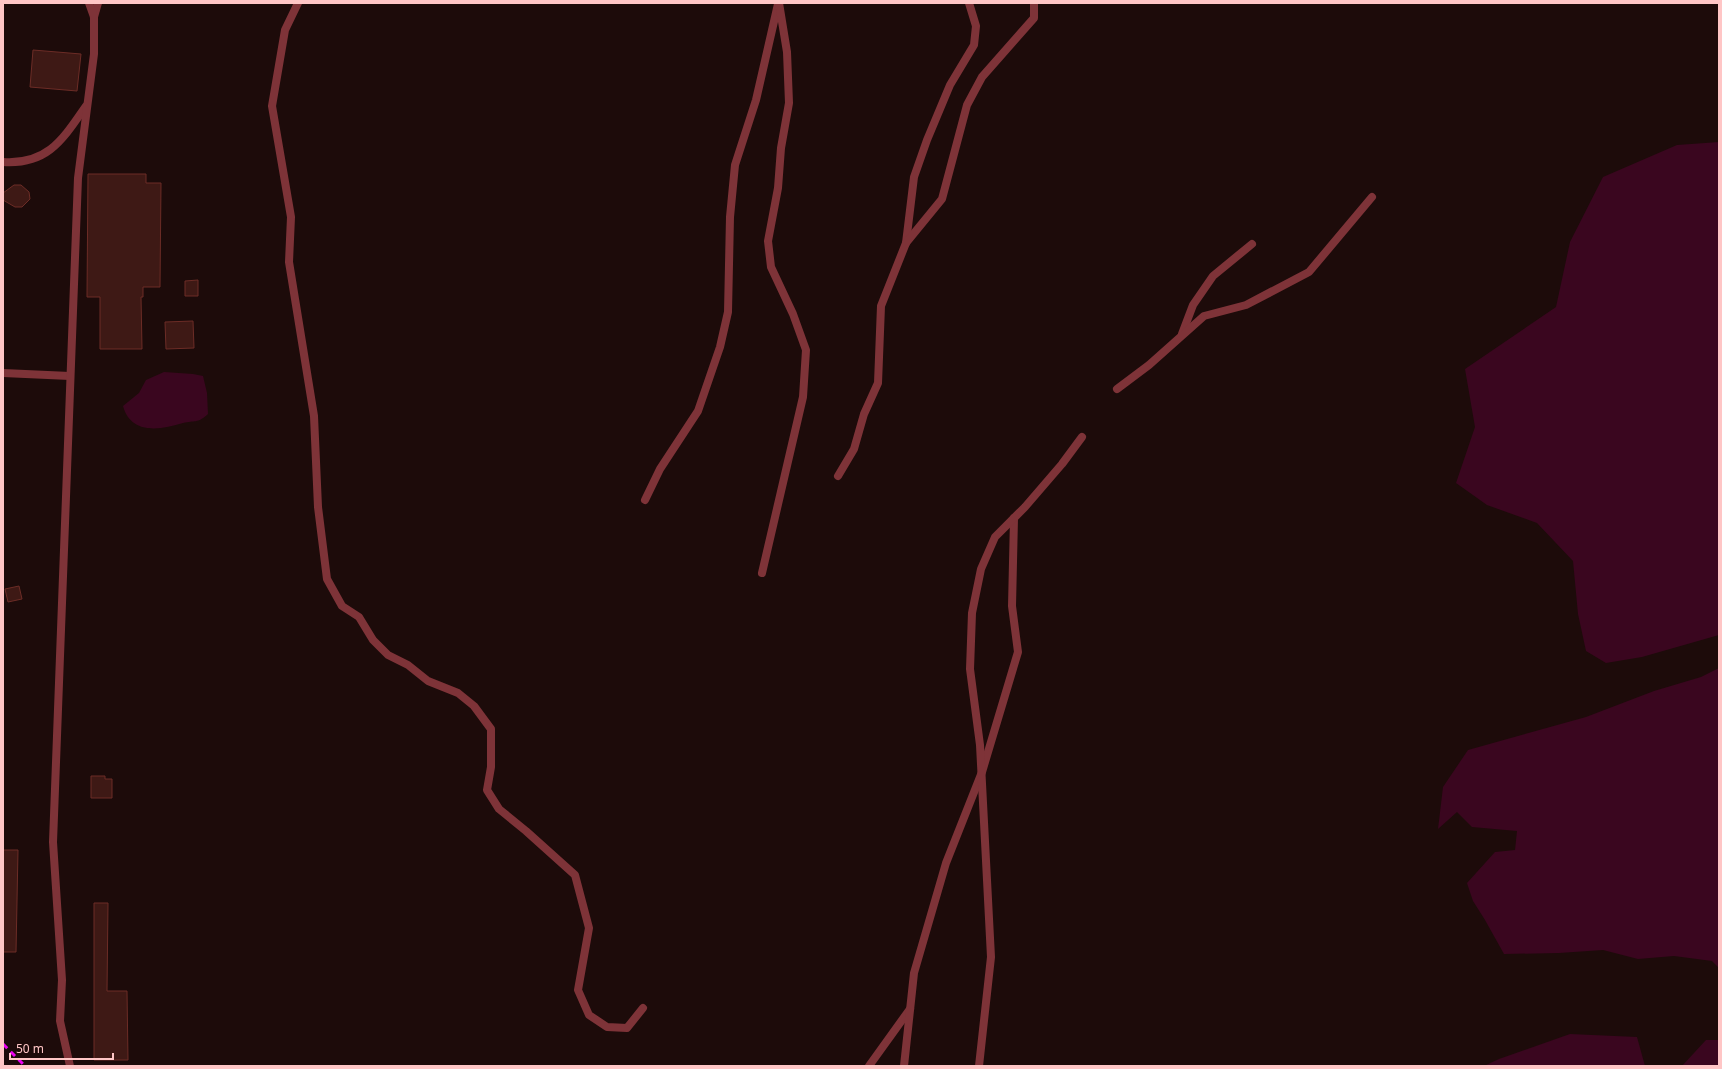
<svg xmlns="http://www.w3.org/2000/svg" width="1722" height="1069" font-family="'Noto Sans',sans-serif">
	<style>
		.water { fill: #3a061f }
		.building { fill: #3e1915; stroke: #6c2c26 }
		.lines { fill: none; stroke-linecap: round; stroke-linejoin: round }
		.service { stroke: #7e3338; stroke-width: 8 }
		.rail { stroke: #ed00f1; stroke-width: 3; stroke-dasharray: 6 5; stroke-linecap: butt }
	</style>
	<rect width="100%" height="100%" fill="#1d0b0a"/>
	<g class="water">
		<polygon points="1719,142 1719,635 1642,657 1606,663 1586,651 1578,614 1573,561 1537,523 1487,505 1456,483 1475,427 1465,369 1556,307 1570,242 1603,177 1677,145"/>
		<path d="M164 372 193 374 203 376 207 393 208 414C197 424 195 420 183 423 160 430 131 435 123 406L139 393 146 380Z"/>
		<polygon points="1719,668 1719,968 1712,961 1674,956 1638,959 1603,950 1559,953 1504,954 1485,920 1473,901 1467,883 1495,852 1515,850 1517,831 1472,827 1457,812 1438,829 1443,787 1468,750 1586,717 1654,691 1701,677"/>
		<polygon points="1570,1034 1637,1037 1645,1066 1484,1066 1499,1059"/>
		<polygon points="1706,1040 1719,1040 1719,1066 1682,1066"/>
	</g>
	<g class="building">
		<polygon points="33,50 81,54 77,91 30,87"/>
		<polygon points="88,174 146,174 146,183 161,183 160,287 143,287 143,297 141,297 142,349 100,349 100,297 87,297"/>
		<polygon points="14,185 21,185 29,192 30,199 22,207 15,207 3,200 3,193"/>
		<polygon points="198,280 198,296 185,296 185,281"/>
		<polygon points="193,321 194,348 166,349 165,322"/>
		<polygon points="19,586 22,599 8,602 5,589"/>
		<polygon points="91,776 105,776 105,779 112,779 112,798 91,798"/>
		<polygon points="3,850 18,850 16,952 3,952"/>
		<polygon points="94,903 108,903 107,991 127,991 128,1060 94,1060"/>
	</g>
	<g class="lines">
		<g class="service">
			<polyline points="298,3 285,30 272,106 291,217 289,262 314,416 318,507 327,579 342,606 359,617 373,640 388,655 408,665 428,681 458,693 474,706 491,729 491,767 487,790 499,809 526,831 575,875 589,928 578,990 589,1015 607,1027 627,1028 643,1008"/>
			<polyline points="94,17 98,3"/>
			<path d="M3 162C48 165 63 139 86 106"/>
			<polyline points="906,243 914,177 927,140 950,85 974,45 976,26 969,3"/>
			<polyline points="1182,334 1193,305 1213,276 1252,244"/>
			<polyline points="3,373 70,376"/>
			<polyline points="1117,389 1149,365 1204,316 1246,305 1309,272 1372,197"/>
			<polyline points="838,476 854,449 864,414 878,383 881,306 906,243 942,199 967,105 982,77 1034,18 1034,3"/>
			<polyline points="645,500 660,469 698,411 720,347 728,312 730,217 735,165 756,100 778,4"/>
			<polyline points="762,573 803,397 806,350 793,314 771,267 768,241 778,188 781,148 789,103 787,52 779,3"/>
			<polyline points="70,1066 60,1021 62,980 53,842 78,178 94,54 94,17 89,3"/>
			<polyline points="869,1066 910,1009"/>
			<polyline points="904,1066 914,973 946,863 982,772 1018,652 1012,606 1014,518"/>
			<polyline points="979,1066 991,957 980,745 970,669 972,613 981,569 995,537 1025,507 1062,464 1082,437"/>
		</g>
		<polyline class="rail" points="3,1044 25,1066"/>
	</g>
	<rect width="1722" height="1069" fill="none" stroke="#ffc6c6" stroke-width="8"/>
	<path d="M10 1053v6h103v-6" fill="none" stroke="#ffc6c6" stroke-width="2"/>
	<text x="16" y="1053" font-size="12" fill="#ffc6c6" stroke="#1d0b0a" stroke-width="3" paint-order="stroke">50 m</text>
</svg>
